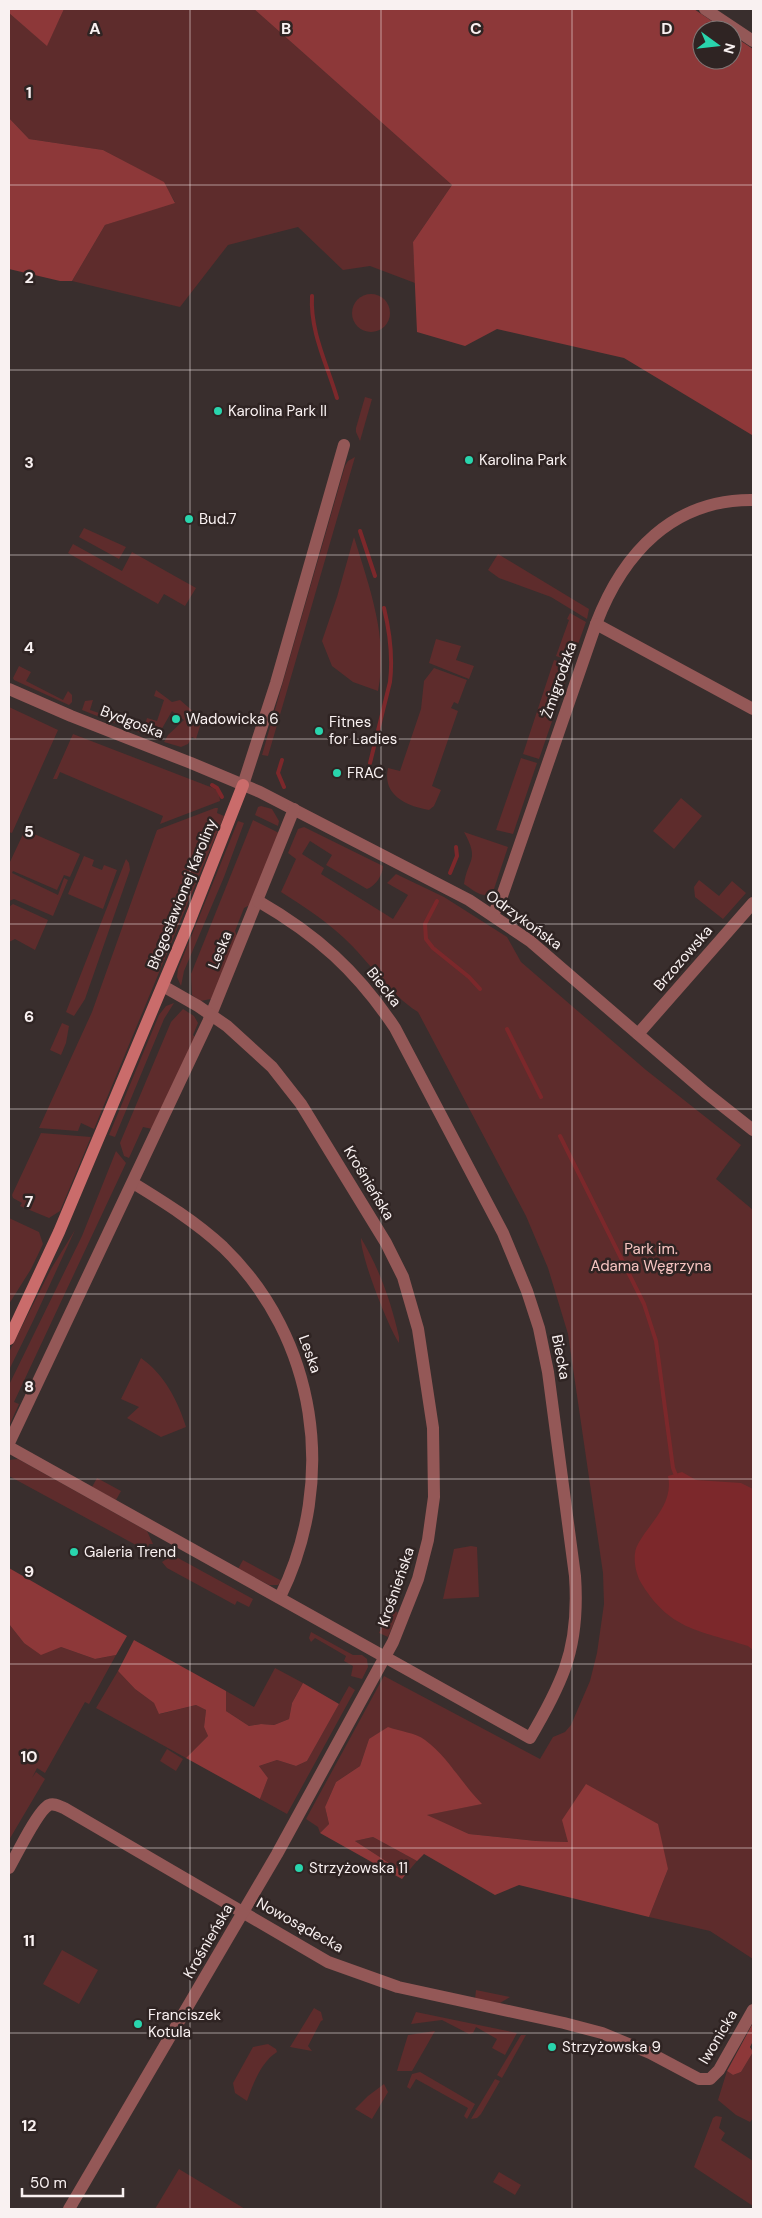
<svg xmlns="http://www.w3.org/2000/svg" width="762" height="2218" font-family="'DM Sans',sans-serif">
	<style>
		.green { fill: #5e2c2c }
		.forest { fill: #8d3839 }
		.water { fill: #7c282b }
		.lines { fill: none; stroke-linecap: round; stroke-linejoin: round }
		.stream { stroke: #7c282b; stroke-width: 4 }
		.street { stroke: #945857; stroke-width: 12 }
		.secondary { stroke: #ca6c6b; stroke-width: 12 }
		.grid { fill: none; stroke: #f9f1f1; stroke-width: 1; stroke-opacity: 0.55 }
		.poi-dot { fill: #29d5ad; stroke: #2f2423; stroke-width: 2 }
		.labels { text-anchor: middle; stroke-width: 5; stroke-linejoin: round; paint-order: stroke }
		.poi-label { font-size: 15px; fill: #f9f1f1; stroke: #2f2423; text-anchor: start }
		.street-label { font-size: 15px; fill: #f9f1f1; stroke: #2f2423 }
		.park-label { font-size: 15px; fill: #f6c4c1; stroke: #2f2423 }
		.grid-label { font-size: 16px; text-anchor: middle; font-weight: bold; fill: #f9f1f1; stroke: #2f2423; stroke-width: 5; stroke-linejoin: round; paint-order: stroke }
	</style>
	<rect width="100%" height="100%" fill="#392e2d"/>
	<g class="green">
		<polygon points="64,9 254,9 452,185 413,242 415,283 370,266 343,270 298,227 228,245 180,307 72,281 105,225 175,202 163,182 103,150 29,139 9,118 9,13 47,45"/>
		<circle cx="371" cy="313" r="19"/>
		<polygon points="365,397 372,399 360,441 356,432 356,428"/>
		<polygon points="355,457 268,756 262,755 345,466 348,461"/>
		<polygon points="84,528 126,547 119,559 79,537"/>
		<path d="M354 537C369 586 389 639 378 691L353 682 332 666 322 641 337 597Z"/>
		<polygon points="73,544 122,571 132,552 196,588 185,606 164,594 158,604 68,553"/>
		<polygon points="498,554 589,609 587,619 551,597 499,578 488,570"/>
		<polygon points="570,613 586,622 572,661 556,656 569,620 567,619"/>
		<polygon points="436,639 461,646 456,660 474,666 469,679 429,663"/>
		<polygon points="554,660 571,665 560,697 552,693 550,699 558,704 539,759 523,754"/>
		<polygon points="19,666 31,672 26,681 63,700 68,691 72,695 72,702 69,705 14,680 13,678"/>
		<path d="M434 668 467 680 458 704 454 702 451 708 458 711 432 786 441 790 434 806 429 810C406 806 382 795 388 768L400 771 421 709 424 681Z"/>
		<polygon points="156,690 172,702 180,700 195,713 200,726 196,739 192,737 188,744 181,747 164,742 168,735 184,720 172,711 156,739 82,710 85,701 93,700 90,710 144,728 147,718 157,721 164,700 154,696"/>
		<polygon points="9,707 58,730 12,833 9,832"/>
		<polygon points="73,734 213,788 219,792 220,801 160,824 163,816 60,772 57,779 53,779"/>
		<polygon points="521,758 537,763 513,834 496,830"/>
		<polygon points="681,798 702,816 674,849 653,831"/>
		<polygon points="261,806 272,809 279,821 278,826 255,815 258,807"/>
		<polygon points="215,808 218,808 217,813 224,816 94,1129 81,1123 78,1131 39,1128 92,1012 157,830"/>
		<polygon points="253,820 279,833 250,905 244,908 235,931 238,938 211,999 200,1001 192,995 191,974"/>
		<polygon points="238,821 244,823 224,877 184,971 181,986 177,977 178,969"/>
		<path d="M304 827 383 866C383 874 376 886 367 889L326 865 332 855 310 841 302 854 324 868 321 874 393 919 408 895 387 883 396 874 444 897 507 937 521 962 646 1070 741 1145 716 1179 753 1210V1959L710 1931 649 1917 668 1869 568 1842 536 1841 469 1834 426 1815 481 1804 469 1792 453 1769 369 1739 360 1766 336 1782 325 1807 329 1824 320 1833 318 1827 306 1819 384 1676 540 1759 553 1737 565 1732 571 1725 590 1681 597 1653 604 1604 603 1573 568 1334 548 1268 526 1216 418 1012C389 994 369 961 344 938 325 920 303 906 281 892L296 859 288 853 298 829Z"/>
		<polygon points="25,830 80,854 70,877 64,875 57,890 13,871 12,873 58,895 64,878 68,880 53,916 14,899 9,901 9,864"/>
		<path d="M464 832 508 847 493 892C484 900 473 890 464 884 468 858 480 861 464 832Z"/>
		<polygon points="84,856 94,860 92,866 102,870 104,865 117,870 103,909 68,894"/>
		<polygon points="126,859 129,863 130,870 85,999 74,1016 66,1012"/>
		<polygon points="699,880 719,896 732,881 746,893 723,919 695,897 694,887"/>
		<polygon points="13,904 48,920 35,950 15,939 9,942 9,907"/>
		<polygon points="174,1003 164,1019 115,1137 109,1135 159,1015 166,1006"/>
		<polygon points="183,1009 194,1016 198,1023 193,1035 196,1038 152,1129 143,1127 129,1158 124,1156 120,1143 171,1022"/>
		<polygon points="62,1023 69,1026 66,1043 61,1055 50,1050"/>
		<polygon points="41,1133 91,1137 60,1211 49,1218 20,1206 22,1203 13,1198 12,1195"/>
		<polygon points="116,1151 126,1163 14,1402 19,1404 9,1426 9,1385 82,1236"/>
		<polygon points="9,1218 39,1232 43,1244 31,1269 9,1304"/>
		<polygon points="75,1230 34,1319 9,1370 9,1352 51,1269"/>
		<path d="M361 1238C380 1270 391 1302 399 1337V1343C388 1327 360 1255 361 1238Z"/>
		<path d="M141 1358C164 1374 178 1401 186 1427L161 1437 127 1418 139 1407 121 1399Z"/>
		<polygon points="18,1459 147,1531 153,1544 149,1544 147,1551 9,1476 9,1460"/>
		<polygon points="97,1478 121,1491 116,1500 92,1487"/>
		<polygon points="471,1546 477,1547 479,1597 443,1599 454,1549"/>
		<polygon points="167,1552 253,1599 249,1607 237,1601 235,1605 167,1568 162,1562 165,1560"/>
		<polygon points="243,1560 282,1581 278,1585 269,1585 238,1569"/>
		<polygon points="391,1607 398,1613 388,1637 379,1633"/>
		<polygon points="9,1624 24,1643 61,1647 95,1659 116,1655 89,1704 85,1702 45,1773 37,1768 32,1778 36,1772 45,1779 9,1840"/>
		<polygon points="311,1632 353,1655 362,1655 367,1659 368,1667 362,1679 351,1676 353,1666 344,1661 346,1656 315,1638 311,1642 309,1638"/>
		<polygon points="275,1668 303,1683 292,1703 289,1719 274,1725 261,1724 249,1726 226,1711 226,1691 254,1707"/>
		<polygon points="118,1671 135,1689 154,1703 160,1714 196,1705 206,1710 204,1727 208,1736 186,1758 96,1708"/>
		<polygon points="349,1686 355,1690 287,1814 260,1799 268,1778 259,1766 277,1760 296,1766 307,1761"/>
		<polygon points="167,1749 183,1759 176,1771 160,1761"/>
		<polygon points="373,1837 417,1861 406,1874 355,1841"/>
		<polygon points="62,1950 98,1970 79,2004 43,1984"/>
		<polygon points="476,1990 510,1997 500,2003 475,1999"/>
		<polygon points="314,2008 321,2012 323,2020 321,2021 308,2046 312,2051 290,2047"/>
		<polygon points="416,2012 517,2033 505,2055 492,2048 497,2039 476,2027 473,2033 469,2034 442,2020 411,2024"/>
		<polygon points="435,2031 412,2071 397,2071 408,2035"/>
		<polygon points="521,2035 526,2035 502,2078 497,2075"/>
		<path d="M268 2044 276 2049 277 2052C261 2062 253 2084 247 2101L235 2093 233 2083 253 2047Z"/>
		<polygon points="753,2052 753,2118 750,2122 736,2115 718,2100 727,2071 733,2075 741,2072"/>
		<polygon points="420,2072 475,2104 467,2119 464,2116 468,2108 416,2079 410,2089 407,2087 412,2074"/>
		<polygon points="495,2079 500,2081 481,2114 477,2118 471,2119"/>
		<polygon points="384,2084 388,2092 372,2119 355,2109 368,2096"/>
		<polygon points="716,2116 722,2117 719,2128 725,2133 721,2140 753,2161 753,2206 694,2167 713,2118"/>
		<polygon points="179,2169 245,2209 155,2209"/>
		<polygon points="499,2172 521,2185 515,2195 493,2182"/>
	</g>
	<g class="forest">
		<polygon points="9,9 64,9 47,46 9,13"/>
		<polygon points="254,9 694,9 725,30 702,30 702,60 732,60 732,35 753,49 753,434 752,435 624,358 497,329 465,346 417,332 413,242 452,185"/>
		<polygon points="9,118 29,139 103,150 164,182 175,203 105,225 72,281 60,281 9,269"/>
		<polygon points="9,1568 127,1636 116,1655 95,1659 61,1647 41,1655 24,1643 9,1624"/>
		<polygon points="134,1640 226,1691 226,1711 249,1726 261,1724 274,1725 289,1719 292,1703 303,1683 339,1704 307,1761 296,1766 277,1760 259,1766 268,1778 260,1799 186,1758 208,1736 204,1727 206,1710 196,1705 159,1714 154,1703 135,1689 118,1671"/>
		<path d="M388 1727C399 1731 416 1733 425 1740 448 1757 462 1784 482 1804L427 1815 469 1834 536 1841 568 1842 562 1820 586 1784 658 1824 668 1869 649 1917 519 1885 495 1895 424 1854 417 1861 373 1837 355 1841 406 1874 402 1879 320 1833 329 1824 325 1807 336 1782 360 1766 369 1739Z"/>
		<polygon points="753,2023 753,2041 750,2047 753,2052 741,2072 733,2075 727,2071"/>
	</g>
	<path class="water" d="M682 1472 696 1480 741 1483 753 1489V1650L748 1646C698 1630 669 1630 640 1581 635 1571 632 1554 638 1544 650 1522 674 1504 668 1476Z"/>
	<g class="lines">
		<g class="stream">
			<path d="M312 296C310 332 327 364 337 398"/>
			<polyline points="360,531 375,576"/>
			<polyline points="282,760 278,773 284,787"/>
			<path d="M370 763 390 682C393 657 390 633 384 608"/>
			<polyline points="212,785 217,788 222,797"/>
			<polyline points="450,873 457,856 456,847"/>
			<polyline points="437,901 425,924 426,939 433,948 469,977 480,989"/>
			<polyline points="507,1029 541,1097"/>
			<polyline points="560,1136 644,1304 656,1341 673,1468 677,1478"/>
		</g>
		<g class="street">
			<polyline points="705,9 753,41"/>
			<path d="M596 624C623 553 673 499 753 500"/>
			<polyline points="9,689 71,716 191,763 260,792 469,900 530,941 705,1092 753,1130"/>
			<polyline points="243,785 276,683 344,445"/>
			<polyline points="493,915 502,896 596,624 753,709"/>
			<polyline points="638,1034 753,903"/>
			<path d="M133 1183C164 1202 196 1222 223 1247 317 1338 338 1480 280 1597"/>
			<polyline points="9,1443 208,1022 294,809"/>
			<path d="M9 1447 530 1738C543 1716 556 1693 565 1668 575 1640 577 1605 575 1576L548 1372 539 1328 527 1291 503 1233 395 1028C357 971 317 935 258 901"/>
			<path d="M9 1868C16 1856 38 1810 49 1805 54 1803 59 1806 64 1808L328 1962 398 1987 564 2023 602 2033 650 2053 699 2079H710L719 2070 753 2010"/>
			<polyline points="69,2209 277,1854 393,1642 418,1579 428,1540 434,1497 433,1428 418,1329 403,1277 386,1243 301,1104 272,1067 227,1026 198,1006 163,986"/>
		</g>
		<polyline class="secondary" points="9,1339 59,1232 188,925 243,785"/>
	</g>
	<path class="grid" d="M190 9V2209M381 9V2209M572 9V2209M9 185H753M9 370H753M9 555H753M9 739H753M9 924H753M9 1109H753M9 1294H753M9 1479H753M9 1664H753M9 1848H753M9 2033H753"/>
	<g class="poi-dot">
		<circle cx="218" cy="411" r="5"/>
		<circle cx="469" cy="460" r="5"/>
		<circle cx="189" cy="519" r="5"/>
		<circle cx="176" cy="719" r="5"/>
		<circle cx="319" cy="731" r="5"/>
		<circle cx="337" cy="773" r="5"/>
		<circle cx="74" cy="1552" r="5"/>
		<circle cx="299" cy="1868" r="5"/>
		<circle cx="138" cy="2024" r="5"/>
		<circle cx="552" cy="2047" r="5"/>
	</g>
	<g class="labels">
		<g class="poi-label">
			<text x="228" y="416">Karolina Park II</text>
			<text x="479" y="465">Karolina Park</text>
			<text x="199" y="524">Bud.7</text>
			<text x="186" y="724">Wadowicka 6</text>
			<text x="329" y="727">Fitnes<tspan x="329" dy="17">for Ladies</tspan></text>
			<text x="347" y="778">FRAC</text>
			<text x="84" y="1557">Galeria Trend</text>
			<text x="309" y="1873">Strzyżowska 11</text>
			<text x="148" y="2020">Franciszek<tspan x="148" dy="17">Kotula</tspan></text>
			<text x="562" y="2052">Strzyżowska 9</text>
		</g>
		<g class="street-label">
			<text transform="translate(559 680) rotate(-71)" y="5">Żmigrodzka</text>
			<text transform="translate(132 722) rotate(21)" y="5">Bydgoska</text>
			<text transform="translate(182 894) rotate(-68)" y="5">Błogosławionej Karoliny</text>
			<text transform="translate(524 920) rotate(36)" y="5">Odrzykońska</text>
			<text transform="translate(220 950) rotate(-68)" y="5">Leska</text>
			<text transform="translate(683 958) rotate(-49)" y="5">Brzozowska</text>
			<text transform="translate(384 987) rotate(52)" y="5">Biecka</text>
			<text transform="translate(369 1183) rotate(59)" y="5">Krośnieńska</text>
			<text transform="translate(310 1354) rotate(70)" y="5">Leska</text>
			<text transform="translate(561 1357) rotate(79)" y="5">Biecka</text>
			<text transform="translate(396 1587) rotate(-71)" y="5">Krośnieńska</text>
			<text transform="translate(300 1925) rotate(29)" y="5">Nowosądecka</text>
			<text transform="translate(208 1941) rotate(-60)" y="5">Krośnieńska</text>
			<text transform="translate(718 2037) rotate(-59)" y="5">Iwonicka</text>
		</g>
		<g class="park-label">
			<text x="651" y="1254">Park im.<tspan x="651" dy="17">Adama Węgrzyna</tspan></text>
		</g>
	</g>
	<g class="grid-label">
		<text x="95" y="34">A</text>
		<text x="286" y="34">B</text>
		<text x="476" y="34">C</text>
		<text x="667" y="34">D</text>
		<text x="29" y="98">1</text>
		<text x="29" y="283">2</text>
		<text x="29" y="468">3</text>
		<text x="29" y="653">4</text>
		<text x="29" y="837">5</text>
		<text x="29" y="1022">6</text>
		<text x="29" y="1207">7</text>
		<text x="29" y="1392">8</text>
		<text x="29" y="1577">9</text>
		<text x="29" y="1762">10</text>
		<text x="29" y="1946">11</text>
		<text x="29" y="2131">12</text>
	</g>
	<rect width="762" height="2218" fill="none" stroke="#f9f1f1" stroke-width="20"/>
	<g transform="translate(717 45) rotate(105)"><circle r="24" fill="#2f2423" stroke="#807675"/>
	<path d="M0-4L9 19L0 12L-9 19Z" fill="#29d5ad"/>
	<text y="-8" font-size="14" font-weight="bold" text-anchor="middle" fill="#f9f1f1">N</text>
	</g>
	<path d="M22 2188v8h101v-8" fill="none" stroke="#f9f1f1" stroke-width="2.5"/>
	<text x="30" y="2188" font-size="15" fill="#f9f1f1" stroke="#2f2423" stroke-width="4" paint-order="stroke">50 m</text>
</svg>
